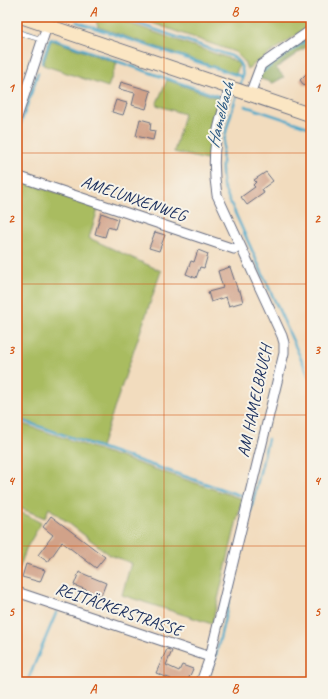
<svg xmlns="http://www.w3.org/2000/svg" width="328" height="699" font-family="Caveat,sans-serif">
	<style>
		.green { fill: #a9bc60; stroke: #62765f }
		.forest { fill: #86a456; stroke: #506a5a }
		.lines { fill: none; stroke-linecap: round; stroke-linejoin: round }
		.stream { stroke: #4aa7c9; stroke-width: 2.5 }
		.building { fill: #d1a289 }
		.lane-casing { stroke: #666c80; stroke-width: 6 }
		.street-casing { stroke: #666c80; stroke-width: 11 }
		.secondary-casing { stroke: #666c80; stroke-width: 15 }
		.lane { stroke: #fff; stroke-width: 4.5 }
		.street { stroke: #fff; stroke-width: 9 }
		.secondary { stroke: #fbe6c3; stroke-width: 13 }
		.grid { fill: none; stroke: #d45514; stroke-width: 1; stroke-opacity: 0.55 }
		.labels { text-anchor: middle; stroke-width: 4; stroke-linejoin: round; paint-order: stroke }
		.street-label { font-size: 17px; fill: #1b2f5e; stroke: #f7f3e8 }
		.water-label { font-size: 18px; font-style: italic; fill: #2b5983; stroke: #f7f3e8 }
		.neatline { fill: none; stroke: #d45514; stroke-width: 1.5 }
		.grid-label { font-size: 13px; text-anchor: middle; font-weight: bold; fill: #d45514 }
	</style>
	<rect width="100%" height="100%" fill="#f7f3e8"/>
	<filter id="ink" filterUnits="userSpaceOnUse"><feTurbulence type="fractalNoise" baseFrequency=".025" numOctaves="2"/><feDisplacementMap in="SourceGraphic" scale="8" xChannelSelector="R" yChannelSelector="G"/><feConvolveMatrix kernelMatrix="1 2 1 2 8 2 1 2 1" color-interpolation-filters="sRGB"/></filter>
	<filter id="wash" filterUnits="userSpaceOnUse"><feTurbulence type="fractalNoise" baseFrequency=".012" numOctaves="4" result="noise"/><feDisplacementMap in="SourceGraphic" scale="16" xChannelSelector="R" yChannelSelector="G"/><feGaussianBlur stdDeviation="0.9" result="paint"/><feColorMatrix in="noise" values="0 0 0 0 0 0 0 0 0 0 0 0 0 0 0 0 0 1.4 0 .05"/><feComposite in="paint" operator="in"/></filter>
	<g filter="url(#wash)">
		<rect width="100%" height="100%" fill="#f2dcbe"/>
		<g class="green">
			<polygon points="95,17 111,17 233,60 239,64 236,74 98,27"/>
			<polygon points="135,17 311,17 311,25 247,69 244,61 235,52"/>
			<polygon points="51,40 117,63 108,87 43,65"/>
			<polygon points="167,80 222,100 212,138 210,161 174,152 184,114 156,105"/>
			<polygon points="17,180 99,206 89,238 161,271 101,447 17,418"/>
			<polygon points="17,422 242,499 212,624 122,595 131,563 110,555 49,508 45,518 17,507"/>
			<polygon points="17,511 29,516 41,523 26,549 17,576"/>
		</g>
		<polygon class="forest" points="311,34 311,44 276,68 284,77 273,83 258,78 263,66"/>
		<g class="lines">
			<g class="stream">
				<path d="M119 17 234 57C244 66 244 74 240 87"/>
				<polyline points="77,22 243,77"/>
				<polyline points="17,28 38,35"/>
				<polyline points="42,63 50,40 53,39 223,98"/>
				<polyline points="263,71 311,37"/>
				<path d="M237 95C226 127 219 152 223 186L311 381"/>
				<polyline points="245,106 311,128"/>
				<polyline points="17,135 38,73"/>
				<polyline points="17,419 245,497"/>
				<polyline points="208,676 215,659 268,439"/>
				<polyline points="27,682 57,611"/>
			</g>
		</g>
		<g id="blocks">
			<g class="building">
				<polygon points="311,69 309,77 311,78 311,87 303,84 300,80"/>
				<polygon points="121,82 151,91 146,109 132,105 135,93 119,89"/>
				<polygon points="116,100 127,103 123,115 112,112"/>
				<polygon points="140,119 151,122 150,130 155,131 153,140 136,136"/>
				<polygon points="266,172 273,181 262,189 264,193 247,205 241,197 255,187 253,185 256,182 254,180"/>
				<polygon points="101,213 118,219 115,229 108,227 105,237 95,234"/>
				<polygon points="155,232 165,235 159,251 149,248"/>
				<polygon points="198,250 208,254 204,268 200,267 196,278 186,274 191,261 194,262"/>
				<polygon points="230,267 238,291 240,291 243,302 229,306 226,297 211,302 208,292 223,288 218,271"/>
				<polygon points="51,516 105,557 96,568 62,542 48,562 38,555 53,535 43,527"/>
				<polygon points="26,564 45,570 40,582 22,577"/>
				<polygon points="79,572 106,583 101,596 74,585"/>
				<polygon points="167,649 172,651 166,665 179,671 182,665 193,669 187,682 170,682 171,679 156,673"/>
			</g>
		</g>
	</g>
	<g filter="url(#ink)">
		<use href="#blocks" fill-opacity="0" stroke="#666c80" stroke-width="1"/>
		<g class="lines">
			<g class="lane-casing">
				<polyline id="lane" points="17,32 43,40"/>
			</g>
			<g class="street-casing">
				<g id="street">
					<polyline points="250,94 261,65 311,30"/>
					<polyline points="17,117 47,26"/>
					<polyline points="17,176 234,249 240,247"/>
					<polyline points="17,592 210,657"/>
					<path d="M201 682 210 657 284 353V343L282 336 217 195C210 151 217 128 230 87"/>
				</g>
			</g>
			<g class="secondary-casing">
				<polyline id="secondary" points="22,17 311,115"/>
			</g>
			<use href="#lane" class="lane"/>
			<use href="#street" class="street"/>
			<use href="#secondary" class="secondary"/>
		</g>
	</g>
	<path class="grid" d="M164 17V682M17 153H311M17 284H311M17 415H311M17 546H311"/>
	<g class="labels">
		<g class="street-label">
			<text transform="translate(134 198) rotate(19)" y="6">AMELUNXENWEG</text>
			<text transform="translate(254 401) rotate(-78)" y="6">AM HAMELBRUCH</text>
			<text transform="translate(119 609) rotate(19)" y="6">REITÄCKERSTRASSE</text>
		</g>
		<g class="water-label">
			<text transform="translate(220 115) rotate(-76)" y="6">Hamelbach</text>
		</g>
	</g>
	<rect width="328" height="699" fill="none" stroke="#f7f3e8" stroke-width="44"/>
	<rect x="22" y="22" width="284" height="655" class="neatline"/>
	<g class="grid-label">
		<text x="93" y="16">A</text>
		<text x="235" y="16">B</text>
		<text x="11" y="92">1</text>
		<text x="317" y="92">1</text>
		<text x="11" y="223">2</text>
		<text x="317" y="223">2</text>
		<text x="11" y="354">3</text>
		<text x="317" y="354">3</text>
		<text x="11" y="485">4</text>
		<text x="317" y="485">4</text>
		<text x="11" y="616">5</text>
		<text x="317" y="616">5</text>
		<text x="93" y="693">A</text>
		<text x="235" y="693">B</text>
	</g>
</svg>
